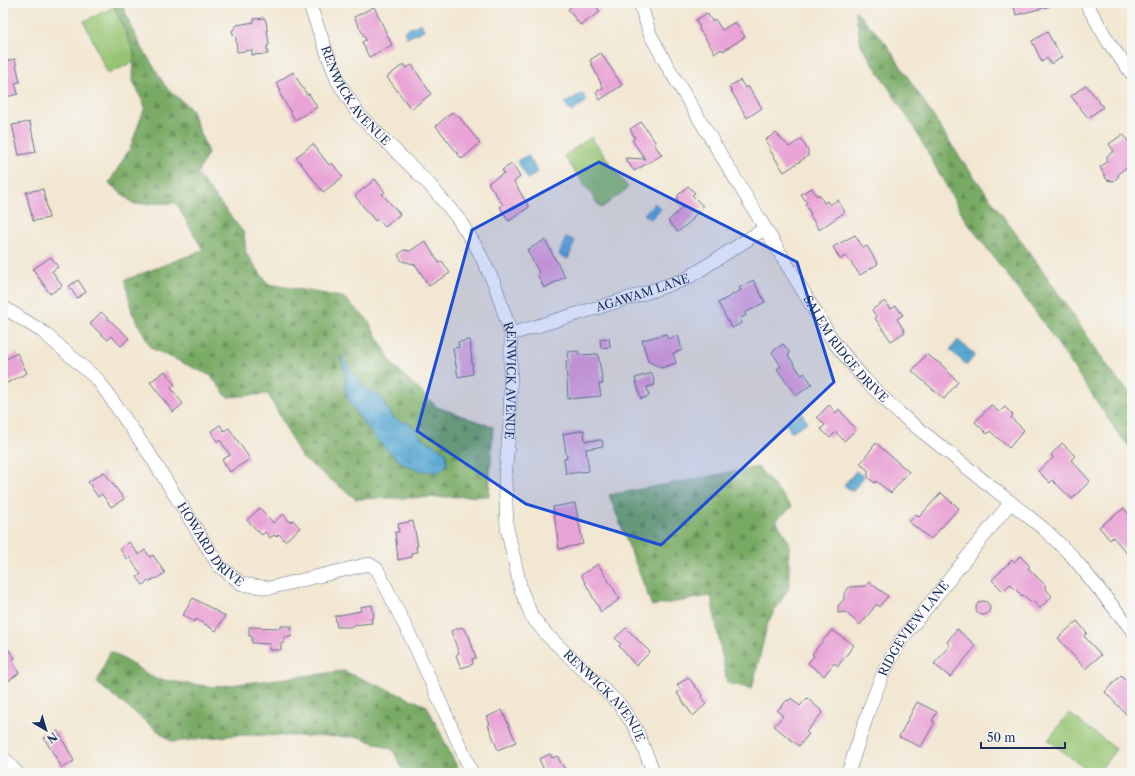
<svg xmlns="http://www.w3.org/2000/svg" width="1135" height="776" font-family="'Libre Caslon Text',serif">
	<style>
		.green { fill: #96c472; stroke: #587a68 }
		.forest { fill: url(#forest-firs); stroke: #4a6c61; fill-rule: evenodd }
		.water { fill: url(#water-ripples); stroke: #3a6c98 }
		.building { fill: #e9a3d5 }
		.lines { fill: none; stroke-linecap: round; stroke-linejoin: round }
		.minor-casing { stroke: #666f87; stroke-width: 14 }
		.minor { stroke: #fff; stroke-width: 13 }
		.marked { fill: #1d4ed8; fill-opacity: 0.2; stroke: #1d4ed8; stroke-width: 3; stroke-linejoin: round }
		.labels { text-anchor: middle; stroke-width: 3; stroke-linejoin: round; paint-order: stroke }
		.street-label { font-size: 12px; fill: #1b2f5e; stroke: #f6f6f2 }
	</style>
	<defs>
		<pattern id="forest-firs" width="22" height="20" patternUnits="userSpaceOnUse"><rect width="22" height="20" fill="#78aa64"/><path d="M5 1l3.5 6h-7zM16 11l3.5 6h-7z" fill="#628b56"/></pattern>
		<pattern id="water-ripples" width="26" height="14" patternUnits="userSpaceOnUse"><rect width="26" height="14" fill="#58a8d2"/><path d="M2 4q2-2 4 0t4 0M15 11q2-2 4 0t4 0" fill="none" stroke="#4889ae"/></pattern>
	</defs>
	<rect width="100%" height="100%" fill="#f6f6f2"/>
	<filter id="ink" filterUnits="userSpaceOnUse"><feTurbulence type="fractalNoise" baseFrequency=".025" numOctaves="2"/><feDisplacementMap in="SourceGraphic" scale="8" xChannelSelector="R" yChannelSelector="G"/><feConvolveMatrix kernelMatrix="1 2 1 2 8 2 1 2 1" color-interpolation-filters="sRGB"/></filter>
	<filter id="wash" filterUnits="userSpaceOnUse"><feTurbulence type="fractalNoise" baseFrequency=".012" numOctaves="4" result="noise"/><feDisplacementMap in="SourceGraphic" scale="16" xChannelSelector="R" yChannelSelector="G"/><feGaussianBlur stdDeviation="0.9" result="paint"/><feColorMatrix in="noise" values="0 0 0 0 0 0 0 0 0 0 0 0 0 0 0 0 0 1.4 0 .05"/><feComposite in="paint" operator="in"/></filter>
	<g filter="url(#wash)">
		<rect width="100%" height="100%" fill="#f2e7d2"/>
		<g class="green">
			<polygon points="114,7 138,60 108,74 84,21"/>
			<polygon points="591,137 628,188 601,208 564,156"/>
			<polygon points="1069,713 1116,749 1098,773 1091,773 1048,740"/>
		</g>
		<g class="forest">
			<path d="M113 3H121L138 41 166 87 191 109 208 153 197 174 244 233 246 253 268 284 343 297 367 319 393 365 437 407 493 427 489 496 356 499 301 457 268 394 227 397 211 376 151 348 132 312 125 280 203 250 176 203 134 204 109 183 130 148 145 107 133 81 134 53ZM340 356 365 389 380 396 392 418 412 425 422 438 433 444 365 426 350 401 345 388 346 376Z"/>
			<polygon points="855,10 885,42 957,153 1043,271 1116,378 1132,394 1132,449 1121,438 1043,322 964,218 913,126 861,45"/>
			<polygon points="758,467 792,507 776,520 789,542 789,588 768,622 752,689 727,683 711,596 652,606 609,495"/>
			<polygon points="110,651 156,679 213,687 344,671 427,706 460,773 404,773 393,750 359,737 239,735 172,742 97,683"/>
		</g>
		<g class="water">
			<polygon points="421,23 424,30 407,38 404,31"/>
			<polygon points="582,93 587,101 571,112 565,103"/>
			<polygon points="528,155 538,172 528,179 517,161"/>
			<polygon points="655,203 661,209 650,220 644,214"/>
			<polygon points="566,237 575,241 568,259 559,255"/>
			<polygon points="958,340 975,355 967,365 950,350"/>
			<path d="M340 355 365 389 380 396 392 418 412 425 422 438 446 452 447 465 438 472C426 472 413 470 403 463 385 452 349 410 345 388 345 384 347 380 346 376 345 369 342 362 340 355Z"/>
			<polygon points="802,413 807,422 791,432 786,423"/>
			<polygon points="856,471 864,477 852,492 844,485"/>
		</g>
		<g id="blocks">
			<g class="building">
				<polygon points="577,3 594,3 600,12 580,25 568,9"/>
				<polygon points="1013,3 1051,3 1051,6 1016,15"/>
				<polygon points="374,7 392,45 369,57 362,42 366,40 354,17"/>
				<polygon points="707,13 712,21 715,19 722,30 735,22 745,37 723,51 722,49 715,53 699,29 700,28 696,20"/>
				<polygon points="265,18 265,21 266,21 269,45 267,46 268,54 252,55 252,50 237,52 236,38 233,35 232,31 237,25 254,22 254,19"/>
				<polygon points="1047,32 1062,57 1051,64 1047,58 1042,62 1032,41"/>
				<polygon points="601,53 622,85 600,100 596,92 603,88 590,60"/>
				<polygon points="15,59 20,82 15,83 18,94 6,97 3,84 3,62"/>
				<polygon points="404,64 407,68 412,65 431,94 411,109 387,77"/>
				<polygon points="293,72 307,95 309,94 317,107 295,120 279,92 281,91 276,83"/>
				<polygon points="740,80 745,88 748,86 762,108 747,118 729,87"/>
				<polygon points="1086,85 1103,107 1088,118 1071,96"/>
				<polygon points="452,112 460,118 480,143 462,159 436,126"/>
				<polygon points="30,122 36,152 19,155 12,125"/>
				<polygon points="641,122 656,143 654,144 662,155 634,171 625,158 645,159 632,140 635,138 630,129"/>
				<polygon points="776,133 789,147 801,139 808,150 808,156 784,172 769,149 770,148 765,140"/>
				<polygon points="1123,134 1132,146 1132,164 1119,173 1118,177 1114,181 1107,180 1100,167 1107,162 1107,156 1114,151 1109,144"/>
				<polygon points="313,144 329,165 332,163 343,177 323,192 296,157"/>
				<polygon points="512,164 520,177 514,182 529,207 509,221 500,207 503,205 488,183 504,173 502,170"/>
				<polygon points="375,179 385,192 382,194 400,214 385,227 378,219 375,221 355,196"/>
				<polygon points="688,186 695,193 692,195 703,206 693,217 694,218 678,232 668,221 683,207 677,201 678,195"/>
				<polygon points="812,188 817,196 819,194 824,203 827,201 830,205 838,200 845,212 819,230 811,217 810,214 811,214 805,204 807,203 801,194"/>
				<polygon points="43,189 49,218 33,221 26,192"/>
				<polygon points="855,235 863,248 867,246 878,264 860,275 846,256 840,259 833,247"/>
				<polygon points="545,240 565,277 544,288 537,274 539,273 527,250"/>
				<polygon points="425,241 439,263 442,261 450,273 429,286 417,267 414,264 402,261 398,255 404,250 410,251"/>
				<polygon points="51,257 58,267 52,271 62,286 50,294 33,269"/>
				<polygon points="78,280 86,292 77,298 69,286"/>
				<polygon points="753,280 765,302 745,313 746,315 740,319 742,323 732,328 718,303 741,290 739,288"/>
				<polygon points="885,301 891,309 896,306 903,315 897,319 905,332 891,341 875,318 877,317 872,310"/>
				<polygon points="101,312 129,338 121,346 111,336 108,340 90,324"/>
				<polygon points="666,334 668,339 678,335 682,350 673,353 676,363 661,368 648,361 642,340"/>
				<polygon points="609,338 610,347 601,348 600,339"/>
				<polygon points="470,340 473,374 458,377 453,348 459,347 458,342"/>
				<polygon points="783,344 790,353 788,355 800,373 802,375 804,373 812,384 796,396 777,369 781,366 772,352"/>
				<polygon points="578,351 579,355 598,354 603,384 599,384 601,396 568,399 566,361 569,361 568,352"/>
				<polygon points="17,353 27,373 3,385 3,361"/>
				<polygon points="926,354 942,365 958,382 944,399 912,371"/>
				<polygon points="165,371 175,385 171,388 183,404 173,412 150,382"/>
				<polygon points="652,373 655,385 647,387 649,396 641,399 635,378"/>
				<polygon points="829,405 836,413 839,409 856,430 844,441 836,432 830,438 821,429 825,425 817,417"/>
				<polygon points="991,405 999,412 1005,407 1013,415 1011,418 1024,430 1009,448 990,431 987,434 975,422"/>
				<polygon points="220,425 224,431 229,428 250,459 230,472 222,460 230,455 220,440 217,441 211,431"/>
				<polygon points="584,430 585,441 602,440 603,446 586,449 589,471 566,474 564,459 567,458 563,434"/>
				<polygon points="876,443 909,472 891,493 876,481 875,483 868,478 868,470 860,464"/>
				<polygon points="1062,443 1075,456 1071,460 1090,481 1072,499 1052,480 1050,483 1038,471 1053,458 1051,455"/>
				<polygon points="104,472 124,499 111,507 102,494 98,497 88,482"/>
				<polygon points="941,493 959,508 931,539 909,522 916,514 919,517"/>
				<polygon points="575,503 583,544 559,549 553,507"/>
				<polygon points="260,508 273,523 283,514 290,522 293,520 300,528 285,541 279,534 276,537 274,535 270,538 265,532 262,535 247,520"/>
				<polygon points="1124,508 1132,518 1132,559 1113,537 1110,540 1099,527"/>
				<polygon points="413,521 418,546 416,546 417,552 411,553 412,557 398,560 395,532 399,532 398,524"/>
				<polygon points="129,542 139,555 145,550 150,557 153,555 165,573 156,579 155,578 149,582 148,581 143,585 137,577 141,574 129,557 127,559 120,549"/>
				<polygon points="1020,556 1030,566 1028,568 1046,586 1045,588 1052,596 1040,608 1032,601 1031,602 1023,595 1022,596 1010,584 1003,591 992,580 1012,560 1014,562"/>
				<polygon points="598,564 620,599 601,612 581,575"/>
				<polygon points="869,582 888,596 879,607 877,604 860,625 845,612 838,613 838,606 844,599 844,595 849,587 866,586"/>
				<polygon points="193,598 225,616 216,631 196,619 194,622 183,615"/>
				<circle cx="983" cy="608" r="7"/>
				<polygon points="372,605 374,618 371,618 372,623 354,625 354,627 337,627 335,616 361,611 360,607"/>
				<polygon points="1077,621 1087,633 1084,636 1101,655 1085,669 1058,638"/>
				<polygon points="281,626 292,626 291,637 284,637 284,643 281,643 281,650 269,650 270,644 252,643 252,636 249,636 249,627 281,628"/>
				<polygon points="462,627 469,636 476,658 472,659 473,664 461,668 456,655 459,653 451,631"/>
				<polygon points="626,628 650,652 636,666 619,646 621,644 615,638"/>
				<polygon points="957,629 976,646 950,677 934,664 950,645 947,642"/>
				<polygon points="832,630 854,645 838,666 834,663 824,676 808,663 814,656 812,654"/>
				<polygon points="8,649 15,658 12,661 19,673 3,685 3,650 5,652"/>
				<polygon points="1121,675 1132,686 1132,711 1128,716 1105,692"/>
				<polygon points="688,677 703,696 701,697 706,704 693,716 677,693 681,690 677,685"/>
				<polygon points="791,698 800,706 807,698 823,712 806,732 809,734 799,746 774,726 783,716 777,711 787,700 789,701"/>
				<polygon points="917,702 937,712 932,721 935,722 921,747 899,737"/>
				<polygon points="502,710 516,742 498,750 488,725 490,724 487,717"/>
				<polygon points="58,731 74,761 62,768 44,738"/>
				<polygon points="550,754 552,758 557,756 567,773 550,773 548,768 544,770 539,759"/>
			</g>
		</g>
	</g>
	<g filter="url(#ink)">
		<use href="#blocks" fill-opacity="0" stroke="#666f87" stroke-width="1"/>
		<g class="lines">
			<g class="minor-casing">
				<g id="minor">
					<path id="s1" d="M309 3 337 80 359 115 429 184 457 217 477 248 495 285 511 334 510 422 505 478 507 528 521 590 532 617 547 635 619 704 635 727 654 773"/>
					<path id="s2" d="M640 3 650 34 668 67 833 341 865 380 899 413 1044 529 1072 556 1132 630"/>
					<polyline points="1086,3 1109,43 1132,74"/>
					<path id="s3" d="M3 307 43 332 98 380 150 455 219 566 242 584 269 588 369 564 377 569 416 648 472 773"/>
					<path id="s4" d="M511 334 639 295 686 279 764 229"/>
					<polyline points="3,757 17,773"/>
					<path id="s5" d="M848 773 871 704 884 671 901 640 1011 502"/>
				</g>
			</g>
			<use href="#minor" class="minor"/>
		</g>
	</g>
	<path class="marked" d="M599 162 797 262 834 382 661 545 526 504 417 431 472 230Z"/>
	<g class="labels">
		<g class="street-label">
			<text dy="4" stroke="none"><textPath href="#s1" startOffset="105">RENWICK AVENUE</textPath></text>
			<text dy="4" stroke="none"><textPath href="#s4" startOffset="138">AGAWAM LANE</textPath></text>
			<text dy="4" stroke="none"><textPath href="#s2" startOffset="404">SALEM RIDGE DRIVE</textPath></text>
			<text dy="4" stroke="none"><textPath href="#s1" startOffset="441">RENWICK AVENUE</textPath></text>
			<text dy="4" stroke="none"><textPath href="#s3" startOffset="320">HOWARD DRIVE</textPath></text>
			<text dy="4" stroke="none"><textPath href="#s5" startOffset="160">RIDGEVIEW LANE</textPath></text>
			<text dy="4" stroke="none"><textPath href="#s1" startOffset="789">RENWICK AVENUE</textPath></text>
		</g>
	</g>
	<rect width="1135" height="776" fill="none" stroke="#f6f6f2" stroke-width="16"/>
	<g transform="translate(46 730) rotate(142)" stroke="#f6f6f2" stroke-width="3" paint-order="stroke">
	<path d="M0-3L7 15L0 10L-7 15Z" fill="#1b2f5e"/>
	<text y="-6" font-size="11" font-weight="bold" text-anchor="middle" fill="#1b2f5e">N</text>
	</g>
	<path d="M981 742v6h84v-6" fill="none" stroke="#1b2f5e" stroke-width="2"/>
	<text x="987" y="742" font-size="12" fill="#1b2f5e" stroke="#f6f6f2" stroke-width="3" paint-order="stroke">50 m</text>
</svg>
